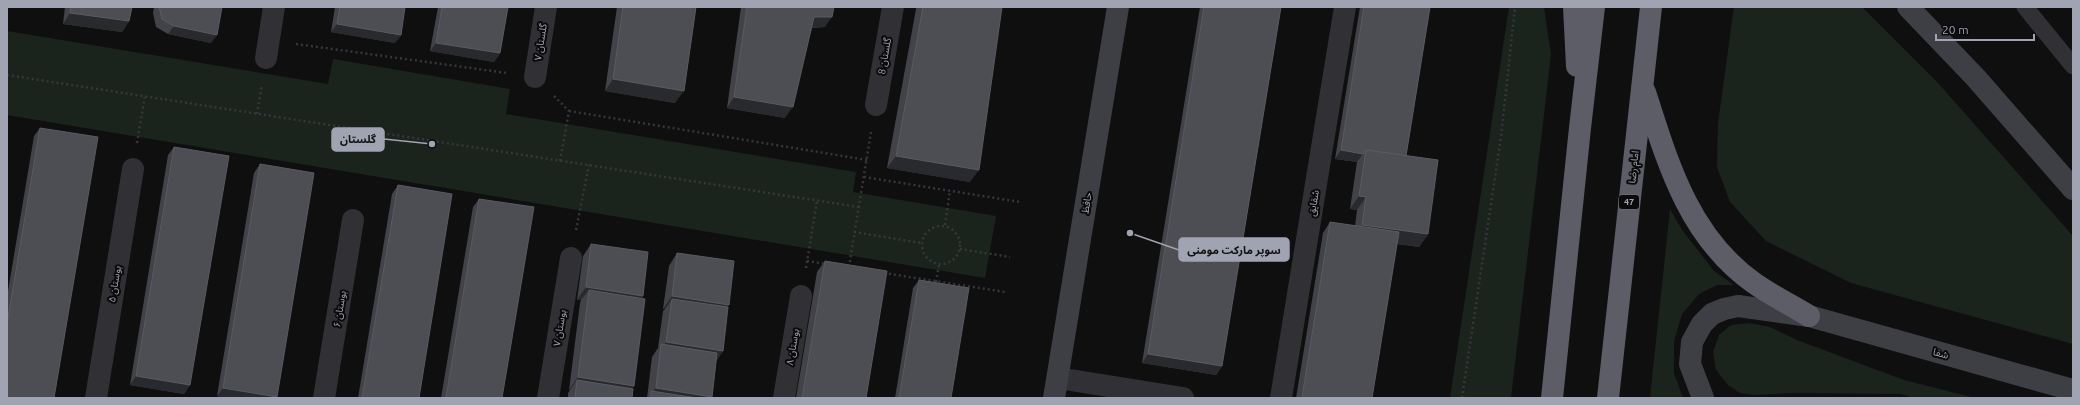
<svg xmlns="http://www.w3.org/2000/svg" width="2080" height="405" font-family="Ubuntu,'Noto Sans Arabic',sans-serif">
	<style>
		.green { fill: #1b231d }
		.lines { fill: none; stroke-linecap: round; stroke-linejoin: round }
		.path { stroke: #36373c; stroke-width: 2.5; stroke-dasharray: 2 3; stroke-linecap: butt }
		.lane { stroke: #303035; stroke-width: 17 }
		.street { stroke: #303035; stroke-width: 22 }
		.secondary { stroke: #3e3f45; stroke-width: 22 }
		.highway { stroke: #5c5d66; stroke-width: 22 }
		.wall { fill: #424348 }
		.shaded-wall { fill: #292a2d }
		.building { fill: #4c4e53; stroke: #595b62 }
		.labels { text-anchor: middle; stroke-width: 4; stroke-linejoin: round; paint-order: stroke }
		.shield { fill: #0a0a0b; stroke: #73757f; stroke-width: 1 }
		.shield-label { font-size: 9px; font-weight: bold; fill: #a0a3b1 }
		.street-label { font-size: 10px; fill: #a0a3b1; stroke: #0a0a0b }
		.leader { fill: none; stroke: #a0a3b1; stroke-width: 1.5 }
		.callout-dot { fill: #a0a3b1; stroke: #0a0a0b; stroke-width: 1.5 }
		.callout { fill: #a0a3b1; stroke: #a0a3b1; stroke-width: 1.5 }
		.callout-label { font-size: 11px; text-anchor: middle; font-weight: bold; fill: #111 }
	</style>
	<rect width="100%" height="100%" fill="#0f0f10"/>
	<g class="green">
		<polygon points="1509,7 1544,7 1551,54 1511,398 1450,398"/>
		<polygon points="1734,7 1862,7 1939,84 2073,236 2073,344 1851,283 1766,241 1730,202 1717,167 1718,123"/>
		<polygon points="7,31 328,84 333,59 510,89 506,114 856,172 853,192 996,216 985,278 7,115"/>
		<polygon points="1670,209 1682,230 1714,271 1734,285 1717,285 1699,294 1682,314 1674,341 1674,373 1683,398 1650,398"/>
		<polygon points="1749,323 1770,327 1797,340 1904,380 1975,398 1915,398 1900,394 1795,393 1753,395 1740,393 1728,385 1716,370 1713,352 1719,335 1731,325"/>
	</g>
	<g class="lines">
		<g class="path">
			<polyline points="296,44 507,73"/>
			<polyline points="7,75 859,207"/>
			<polyline points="554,96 569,111 560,161"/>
			<polyline points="569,111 867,160"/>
			<polyline points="257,114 262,85"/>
			<polyline points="137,143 145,96"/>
			<polyline points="864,177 1020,202"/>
			<polyline points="945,225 950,191"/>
			<circle cx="941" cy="245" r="19"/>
			<polyline points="576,230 589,165"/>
			<polyline points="854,232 921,243"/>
			<polyline points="960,249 1010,257"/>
			<polyline points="807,261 826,264"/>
			<polyline points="849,267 871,132"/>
			<polyline points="806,268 817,201"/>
			<polyline points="884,273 1005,292"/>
			<polyline points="936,282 939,265"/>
			<polyline points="1462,398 1501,137 1515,7"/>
		</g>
		<polyline class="lane" points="2025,7 2073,66"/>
		<g class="street">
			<polyline points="266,58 274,7"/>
			<polyline points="535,77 546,7"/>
			<polyline points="876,105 893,7"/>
			<polyline points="1058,378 1183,398"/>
			<polyline points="96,398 133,169"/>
			<polyline points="324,398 353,220"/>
			<polyline points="548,398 571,258"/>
			<polyline points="784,398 801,296"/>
			<polyline points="1281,398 1345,7"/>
		</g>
		<g class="secondary">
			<polyline points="1908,7 1976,78 2073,189"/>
			<polyline points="1054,398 1118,7"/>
			<polyline points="1703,398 1690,364 1692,342 1702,324 1712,314 1724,309 1738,306 1809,316 2073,390"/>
		</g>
		<g class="highway">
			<polyline points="1574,7 1577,66"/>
			<path d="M1645 92C1668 164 1689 237 1754 283 1771 295 1791 305 1809 316"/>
			<polyline points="1552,398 1580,128 1594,7"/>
			<polyline points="1608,398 1651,7"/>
		</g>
	</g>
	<g class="wall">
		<polygon points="65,7 132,7 129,21 122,32 63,24"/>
		<polygon points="154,7 222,7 211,43 168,34 156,27 153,13"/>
		<polygon points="335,7 405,7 401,35 395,43 331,32"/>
		<polygon points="438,7 508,7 500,53 494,62 430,51"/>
		<polygon points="617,7 696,7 675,103 605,91"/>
		<polygon points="741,7 834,7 825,27 812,28 785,118 727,108"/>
		<polygon points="917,7 1000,7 970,182 887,168 916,9"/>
		<polygon points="1200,7 1281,7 1222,366 1216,375 1142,363"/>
		<polygon points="1360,7 1430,7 1406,156 1428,234 1419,247 1397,244 1372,398 1296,398 1323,233 1330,222 1355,226 1357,210 1350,209 1357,162 1335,159"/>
		<polygon points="40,128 7,398 7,297 34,136"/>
		<polygon points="174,147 190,385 184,394 130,385 168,155"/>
		<polygon points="260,164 277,397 277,398 226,398 217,396 254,173"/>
		<polygon points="398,185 419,398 358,398 392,194"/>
		<polygon points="479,199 502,398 441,398 473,207"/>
		<polygon points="591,244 643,296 642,298 634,386 633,388 632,398 568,398 568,393 570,390 569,390 580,303 581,300 577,300 583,256"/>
		<polygon points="677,253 727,307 723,351 716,361 712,397 711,398 647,398 652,357 658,348 663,311 665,309 663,309 669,266"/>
		<polygon points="825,261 866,398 796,398 817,272"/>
		<polygon points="919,280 951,398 895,398 913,288"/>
	</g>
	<g class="shaded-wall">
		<polygon points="70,13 129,21 122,32 63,24"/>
		<polygon points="814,17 832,17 825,27 807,28"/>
		<polygon points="337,24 401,35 395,43 331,32"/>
		<polygon points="174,26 217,35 211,43 168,34"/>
		<polygon points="436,43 500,53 494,62 430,51"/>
		<polygon points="613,79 684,91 675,103 605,91"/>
		<polygon points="734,97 793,107 785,118 727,108"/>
		<polygon points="1341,150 1363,154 1357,162 1335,159"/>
		<polygon points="896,156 979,170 970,182 887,168"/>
		<polygon points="1359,196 1366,197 1357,210 1350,209"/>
		<polygon points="1362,225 1428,234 1419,247 1353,237"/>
		<polygon points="586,287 643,296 634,309 589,290 581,300 577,300"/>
		<polygon points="672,296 729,305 720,318 672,299 665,309 663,309"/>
		<polygon points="666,342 723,351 714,364 660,351"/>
		<polygon points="1148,354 1222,366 1216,375 1142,363"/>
		<polygon points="136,376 190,385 184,394 130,385"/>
		<polygon points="578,377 634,386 626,398 577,380 570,390 569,390"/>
		<polygon points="223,388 277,397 277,398 226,398 217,396"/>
		<polygon points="656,388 712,397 711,398 651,398 651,394"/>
	</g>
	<g class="building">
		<polygon points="71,7 132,7 129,21 70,13"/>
		<polygon points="159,7 222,7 217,35 174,26 162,19"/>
		<polygon points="340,7 405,7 401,35 337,24"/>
		<polygon points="442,7 508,7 500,53 436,43"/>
		<polygon points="623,7 696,7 684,91 613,79"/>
		<polygon points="747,7 834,7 832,17 814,17 793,107 734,97"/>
		<polygon points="923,7 1002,7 979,170 896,156"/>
		<polygon points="1204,7 1281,7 1222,366 1148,354"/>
		<polygon points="1364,7 1430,7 1406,156 1366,150 1363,154 1341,150"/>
		<polygon points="40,128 98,137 54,398 7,398 7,324"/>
		<polygon points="174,147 229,156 190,385 136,376"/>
		<polygon points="1366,150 1438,160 1428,234 1362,225 1366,197 1359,196"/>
		<polygon points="260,164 314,173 277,397 223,388"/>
		<polygon points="398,185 452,194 419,398 362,398"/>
		<polygon points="479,199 534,207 502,398 446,398"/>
		<polygon points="1330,222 1399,232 1372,398 1302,398"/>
		<polygon points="591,244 648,252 643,296 586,287"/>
		<polygon points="677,253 734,261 729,305 672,296"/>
		<polygon points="825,261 887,271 866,398 802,398"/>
		<polygon points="919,280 969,288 951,398 899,398"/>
		<polygon points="589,290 645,299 634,386 578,377"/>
		<polygon points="672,299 728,307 723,351 666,342"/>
		<polygon points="661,344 717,353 712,397 656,388"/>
		<polygon points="577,380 633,389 632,398 575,398"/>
		<polygon points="651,391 697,398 651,398"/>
	</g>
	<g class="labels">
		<rect class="shield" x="1619" y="195" width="20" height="14" rx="3"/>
		<g class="shield-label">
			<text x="1629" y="205">47</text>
		</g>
		<g class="street-label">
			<text transform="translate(540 42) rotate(-81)" y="4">گلستان ۷</text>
			<text transform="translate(884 56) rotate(-80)" y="4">گلستان 8</text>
			<text transform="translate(1633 167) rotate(-84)" y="4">امام رضا</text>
			<text transform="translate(1086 203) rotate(-81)" y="4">حافظ</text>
			<text transform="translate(1313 203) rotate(-81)" y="4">شقایق</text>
			<text transform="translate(114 284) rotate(-81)" y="4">بوستان ۵</text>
			<text transform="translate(339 309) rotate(-81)" y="4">بوستان ۶</text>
			<text transform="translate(559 328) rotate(-81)" y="4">بوستان ۷</text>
			<text transform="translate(792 347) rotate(-81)" y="4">بوستان ۸</text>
			<text transform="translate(1941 353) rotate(16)" y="4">شفا</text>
		</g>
	</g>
	<path class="leader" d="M432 144L384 139M1130 233L1179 250"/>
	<g class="callout-dot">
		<circle cx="432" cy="144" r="4"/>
		<circle cx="1130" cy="233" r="4"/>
	</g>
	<g class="callout">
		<rect x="332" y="128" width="52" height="23" rx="4"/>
		<rect x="1179" y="238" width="110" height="23" rx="4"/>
	</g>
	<g class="callout-label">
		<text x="358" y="143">گلستان</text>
		<text x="1234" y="254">سوپر مارکت مومنی</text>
	</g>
	<rect width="2080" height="405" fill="none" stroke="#a0a3b1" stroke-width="16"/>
	<path d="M1936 34v6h98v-6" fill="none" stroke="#a0a3b1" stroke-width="2"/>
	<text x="1942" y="34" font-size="12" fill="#a0a3b1" stroke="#0a0a0b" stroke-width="3" paint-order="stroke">20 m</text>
</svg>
